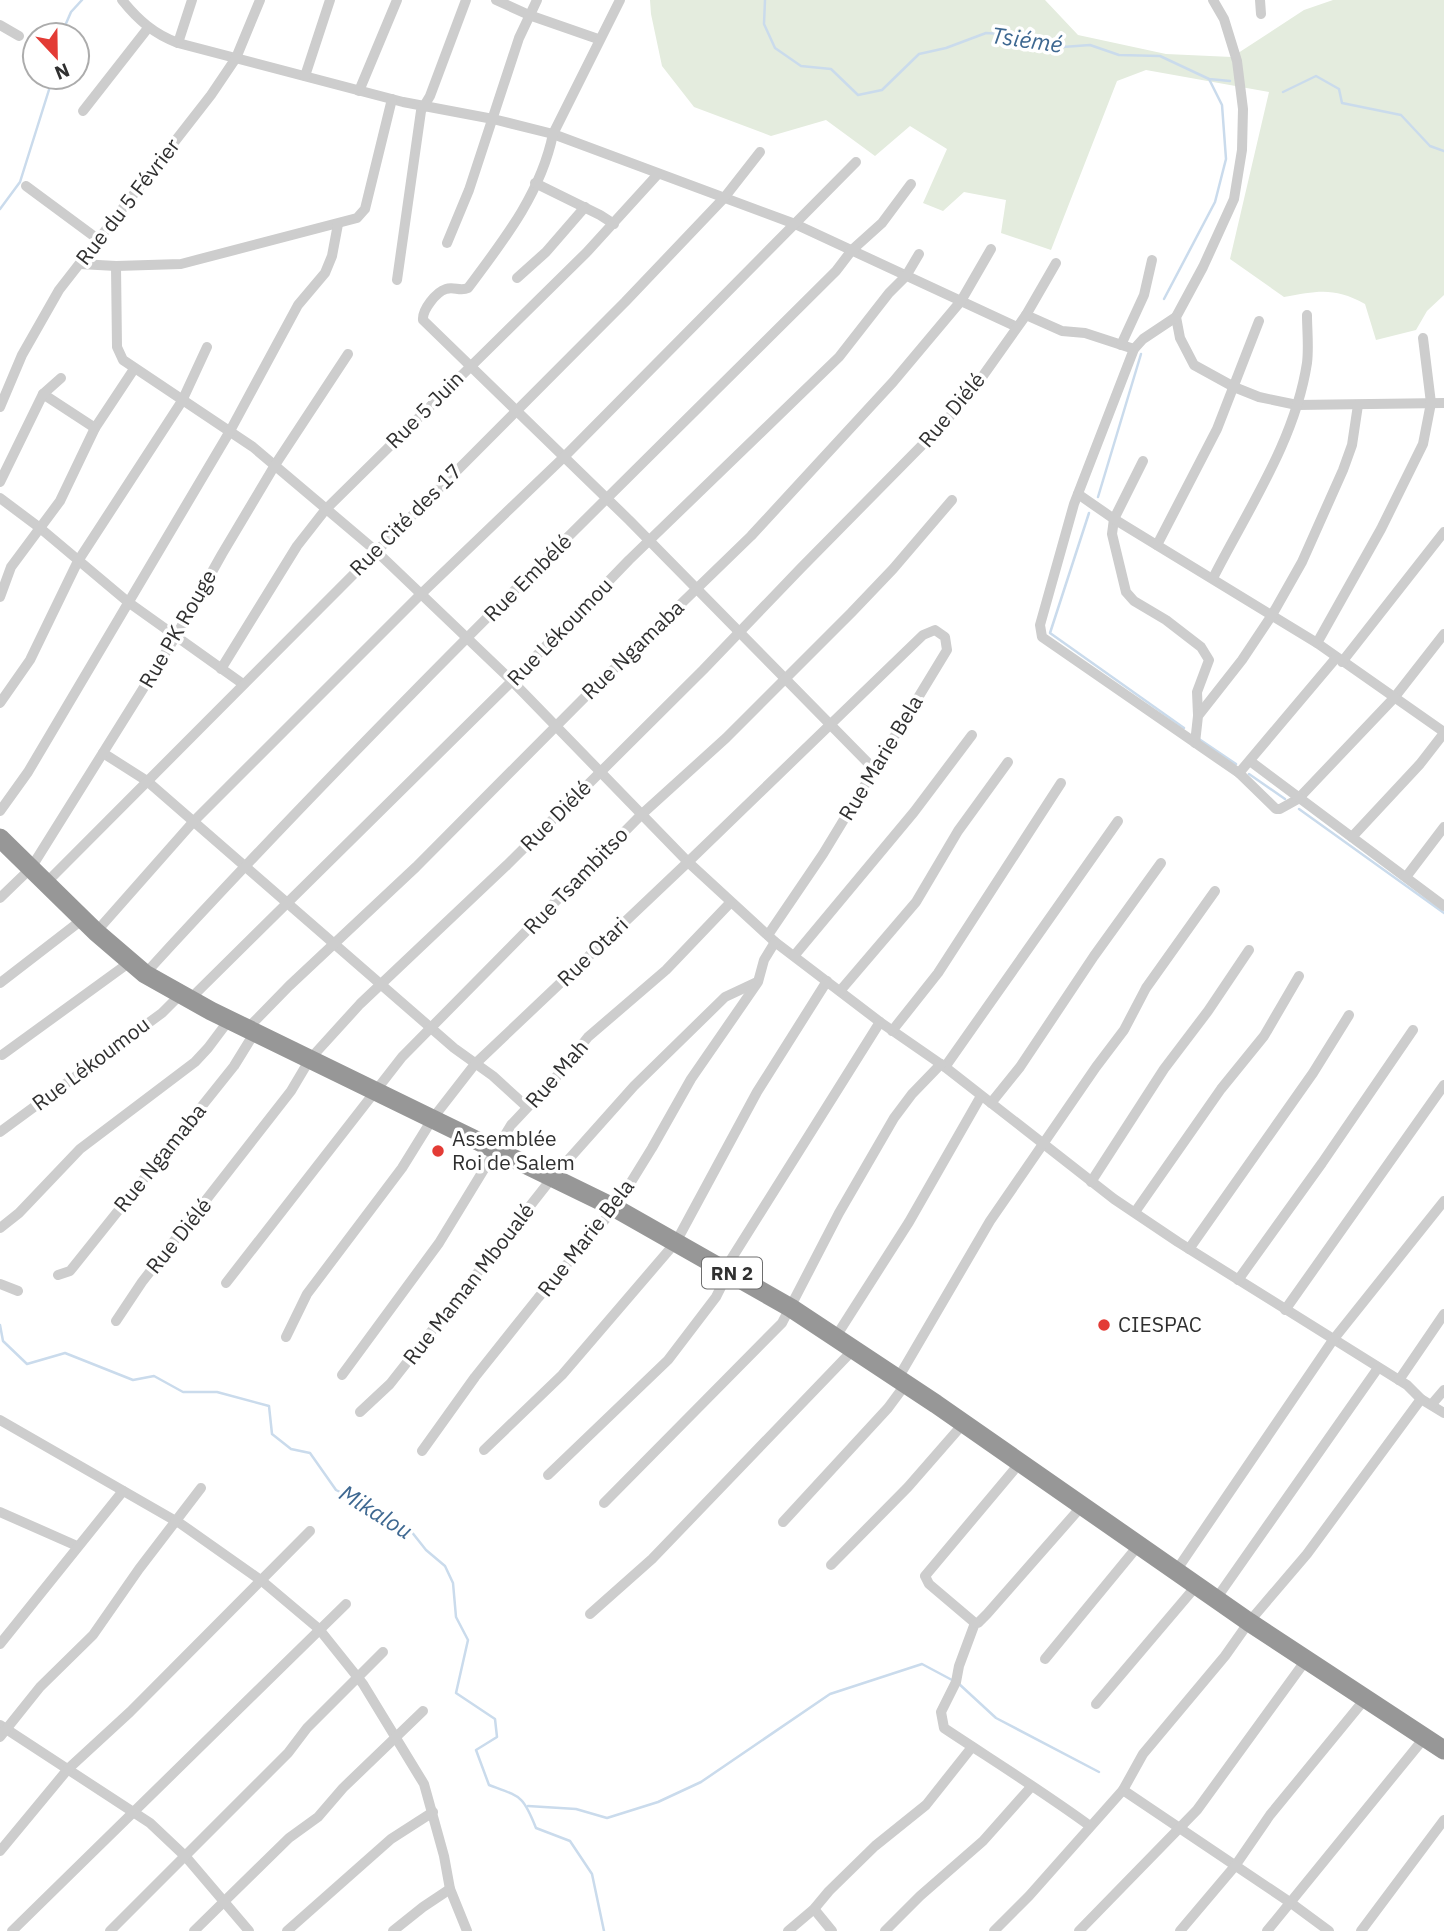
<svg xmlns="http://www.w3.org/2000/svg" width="1444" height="1931" font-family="'IBM Plex Sans',sans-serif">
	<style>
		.green { fill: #e4ecde }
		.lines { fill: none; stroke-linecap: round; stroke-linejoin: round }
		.stream { stroke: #cadbec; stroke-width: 2.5 }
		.street { stroke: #cdcdcd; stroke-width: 10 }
		.highway { stroke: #979797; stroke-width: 19 }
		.poi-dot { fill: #e33b35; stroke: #fff; stroke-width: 2.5 }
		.labels { text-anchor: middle; stroke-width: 7; stroke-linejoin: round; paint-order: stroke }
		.shield { fill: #fff; stroke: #6e6e6e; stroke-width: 2 }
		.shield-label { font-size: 19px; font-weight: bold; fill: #303030 }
		.street-label { font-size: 21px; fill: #303030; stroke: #fff }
		.poi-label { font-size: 21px; fill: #303030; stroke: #fff; text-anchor: start }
		.water-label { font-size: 23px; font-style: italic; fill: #3e6891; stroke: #fff }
	</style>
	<rect width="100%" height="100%" fill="#fff"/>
	<path class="green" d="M650 0H1045L1078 35 1166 54 1232 57 1304 10 1333 0H1444V295L1427 311 1416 330 1376 340 1365 304C1334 287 1318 291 1284 297L1230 259 1269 92 1146 70 1117 81 1051 250 1001 233 1006 200 964 192 943 211 923 203 947 149 910 126 875 156 826 120 771 136 694 107 662 66 651 14Z"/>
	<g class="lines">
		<g class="stream">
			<polyline points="765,0 764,24 775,48 801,66 831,69 858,95 882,90 919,54 946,48 986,33 1032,36 1049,48 1090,45 1119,55 1160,56 1209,79 1230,81"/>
			<polyline points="61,35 71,12 82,0"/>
			<polyline points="1283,92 1316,76 1339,89 1342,103 1401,115 1430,146 1444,151"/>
			<polyline points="0,209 20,182 53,77"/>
			<polyline points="1164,299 1215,202 1226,159 1222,105 1209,79"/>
			<polyline points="1098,497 1141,354"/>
			<polyline points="1089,513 1050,633 1184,728"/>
			<polyline points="1199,739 1236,764"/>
			<polyline points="1249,774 1285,799"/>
			<polyline points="1299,809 1444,913"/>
			<path d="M0 1325 3 1341 27 1364 65 1353 133 1380 154 1376 183 1392H217L269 1406 272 1434 291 1449 310 1453 336 1490 407 1526 426 1550 445 1566 453 1583 456 1617 468 1640 456 1693 495 1719 497 1737 476 1750 489 1785C521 1797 523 1795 536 1828L570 1841 592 1874 604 1931"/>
			<polyline points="958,1683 996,1718 1099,1772"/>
			<polyline points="528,1806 576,1809 607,1818 658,1802 701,1782 830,1694 922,1664 952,1680"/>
		</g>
		<g class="street">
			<path d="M122 0C138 20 154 34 178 43L403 102 493 119 553 134 795 224 1017 327"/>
			<polyline points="496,0 529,15 598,39"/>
			<path d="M620 0 553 134C541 193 504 240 468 288 460 292 454 286 446 289 436 292 422 310 423 320L629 520 874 769"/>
			<polyline points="1213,0 1224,19 1237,61 1243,109 1242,150 1234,199 1203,267 1176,317 1180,338 1194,365 1234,387 1259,397 1297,405 1444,403"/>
			<polyline points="1260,0 1261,14"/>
			<polyline points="0,25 19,36"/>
			<polyline points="178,43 192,0"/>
			<polyline points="305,76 330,0"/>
			<polyline points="359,91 397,0"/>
			<polyline points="83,111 148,28"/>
			<polyline points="535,183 600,215 614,224"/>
			<polyline points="26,186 99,240"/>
			<polyline points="447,243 469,190 519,38 537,0"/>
			<polyline points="80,264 116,266 181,264 357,218 365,209 392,99"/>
			<polyline points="116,266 117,347 123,360 253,447 376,551 512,681 688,862 775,942 880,1022 945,1067 1114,1199 1178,1242 1407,1385 1421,1399 1444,1413"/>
			<polyline points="517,278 546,252 585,207"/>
			<polyline points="397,280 421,111 430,96 466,0"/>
			<polyline points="1026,315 1062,331 1085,333 1134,349"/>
			<polyline points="1176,317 1143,339 1134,349 1074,504 1040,625 1042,637 1239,773 1276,809 1280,809 1298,799 1394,698 1444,634"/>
			<polyline points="1121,345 1144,295 1152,260"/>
			<polyline points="43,394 95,428"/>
			<polyline points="0,407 22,355 59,290 211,95 236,58 260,0"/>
			<polyline points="1143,461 1114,519 1112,534 1126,592 1134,601 1166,620 1201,647 1209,660 1197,692 1198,715"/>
			<polyline points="0,482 43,394 61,378"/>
			<polyline points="1078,494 1114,519 1317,643 1444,732"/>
			<polyline points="0,498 40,528 128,602 243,684"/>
			<polyline points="1157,545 1217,429 1259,321"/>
			<path d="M1213 578C1248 509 1295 441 1307 363 1309 347 1307 330 1307 315"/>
			<polyline points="0,597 11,567 60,501 95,428 134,369"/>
			<polyline points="1317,643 1381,529 1423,444 1431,403 1423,338"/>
			<polyline points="1342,662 1444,532"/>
			<polyline points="221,669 297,546 326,509 586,253 658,174"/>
			<polyline points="0,703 30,660 78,561 182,401 207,347"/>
			<polyline points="1195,743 1198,716 1242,660 1272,615 1302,562 1343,470 1352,445 1358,405"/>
			<polyline points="103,753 147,781 454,1048 493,1076 527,1107"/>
			<polyline points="1250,761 1444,906"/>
			<polyline points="1239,773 1336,658"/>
			<polyline points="0,811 28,772 230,431 298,305 325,273 332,256 338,224"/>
			<polyline points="1352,837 1420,764 1444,733"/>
			<polyline points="1406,877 1444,827"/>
			<polyline points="46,883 625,302 724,198 760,152"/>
			<polyline points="0,898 31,868 176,636 222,554 275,465 348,354"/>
			<polyline points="96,932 194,821 421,594 564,457 856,162"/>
			<polyline points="794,956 914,812 972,735"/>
			<path d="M145 974C367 731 603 503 836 271L852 250 882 223 911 184"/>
			<polyline points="0,983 83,919"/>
			<polyline points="840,991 916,902 958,831 1008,762"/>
			<polyline points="189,1000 512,681 629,560 839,357 889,293 906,276 919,254"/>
			<polyline points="248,1028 289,986 416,867 590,692 751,536 893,382 961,301 991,249"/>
			<polyline points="892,1031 938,973 1061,783"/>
			<polyline points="2,1055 130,962"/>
			<polyline points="945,1067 1118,821"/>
			<polyline points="991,1103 1020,1067 1094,956 1161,863"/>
			<polyline points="0,1132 162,1013 180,995"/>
			<polyline points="1091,1182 1164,1069 1208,1011 1249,950"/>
			<polyline points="1135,1212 1221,1089 1264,1036 1299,976"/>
			<polyline points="0,1228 19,1213 80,1149 195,1062 208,1048 229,1020"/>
			<polyline points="1189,1249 1313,1073 1349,1015"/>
			<polyline points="58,1275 70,1271 234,1066 255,1032"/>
			<polyline points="1238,1280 1322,1163 1413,1030"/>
			<polyline points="226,1283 402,1057 641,815 726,738 851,613 893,569 952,500"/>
			<polyline points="0,1284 18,1291"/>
			<polyline points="1285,1310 1444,1085"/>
			<polyline points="116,1321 142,1282 291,1091 310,1059 360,1004 507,865 703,670 801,568 941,426 970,394 1026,315 1056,263"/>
			<polyline points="286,1337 307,1294 402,1168 433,1118 475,1064 688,862 923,635 935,630 945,637 947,650 823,854 768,935"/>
			<polyline points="835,1338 909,1222 981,1096"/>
			<polyline points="342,1375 439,1243 511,1125 558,1075 588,1037 666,970 730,903"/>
			<polyline points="897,1380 990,1221 1096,1067 1124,1030 1146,988 1215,891"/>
			<polyline points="1399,1380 1444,1314"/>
			<polyline points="1432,1404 1444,1390"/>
			<polyline points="360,1412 390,1384 552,1178 634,1086 725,997 757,982"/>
			<polyline points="0,1420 181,1524 262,1581 319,1629 363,1684 424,1784 444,1856 450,1889 467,1931"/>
			<polyline points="484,1450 562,1375 676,1242 757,1092 827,981"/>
			<polyline points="422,1451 475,1377 538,1298 615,1208 652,1148 691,1079 758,982 764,960 775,942"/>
			<polyline points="548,1475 668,1360 716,1297 722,1285 725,1269 880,1022"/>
			<polyline points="604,1503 782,1323 839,1213 894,1118 912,1094 941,1064"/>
			<path d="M1081 1507 987 1614 978 1623H975L959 1666 956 1682 941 1712 944 1728 950 1732C997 1763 1045 1793 1090 1826"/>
			<polyline points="0,1512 77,1546"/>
			<polyline points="783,1522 888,1408 905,1385"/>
			<polyline points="831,1565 908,1487 963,1424"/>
			<polyline points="1176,1571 1333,1340 1444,1201"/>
			<polyline points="1216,1599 1378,1368"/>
			<polyline points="590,1614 652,1559 853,1350"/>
			<polyline points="975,1623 929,1584 925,1576 1019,1464"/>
			<polyline points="0,1644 123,1491"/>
			<polyline points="1045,1659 1138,1546"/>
			<polyline points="1096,1704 1197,1585"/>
			<polyline points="0,1725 150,1823 186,1857 249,1931"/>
			<polyline points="0,1737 40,1687 93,1635 139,1569 201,1488"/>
			<polyline points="1123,1790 1291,1903 1329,1931"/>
			<polyline points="0,1851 68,1769 130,1712 310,1531"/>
			<polyline points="814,1909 832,1931"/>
			<polyline points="12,1931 346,1604"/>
			<polyline points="110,1931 288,1753 307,1728 383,1652"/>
			<polyline points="194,1931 289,1838 318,1817 343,1788 423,1711"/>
			<polyline points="287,1931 391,1839 433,1812"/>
			<polyline points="393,1931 423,1907 450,1889"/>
			<polyline points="788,1931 814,1909 829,1891 875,1846 926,1805 972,1747"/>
			<polyline points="885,1931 920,1896 983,1841 1031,1787"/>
			<polyline points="994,1931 1029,1896 1123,1790 1143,1754 1225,1656 1249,1622 1307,1554 1421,1399"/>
			<polyline points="1079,1931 1197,1810 1306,1660"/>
			<polyline points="1180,1931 1235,1866 1270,1815 1365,1699"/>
			<polyline points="1267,1931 1425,1737"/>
			<polyline points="1361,1931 1444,1820"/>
		</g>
		<polyline class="highway" points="0,838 96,932 145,974 211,1011 615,1208 791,1308 936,1404 1249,1622 1444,1750"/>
	</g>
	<g class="poi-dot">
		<circle cx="438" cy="1151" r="7"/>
		<circle cx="1104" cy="1325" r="7"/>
	</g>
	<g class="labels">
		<rect class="shield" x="702" y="1257.5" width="60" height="31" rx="5"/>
		<g class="shield-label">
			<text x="732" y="1280">RN 2</text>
		</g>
		<g class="street-label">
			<text transform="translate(128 202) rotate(-52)" y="7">Rue du 5 Février</text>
			<text transform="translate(425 410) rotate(-45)" y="7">Rue 5 Juin</text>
			<text transform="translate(952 410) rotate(-50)" y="7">Rue Diélé</text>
			<text transform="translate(406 520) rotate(-45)" y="7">Rue Cité des 17</text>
			<text transform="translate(528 578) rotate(-45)" y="7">Rue Embélé</text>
			<text transform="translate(178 629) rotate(-60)" y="7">Rue PK Rouge</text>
			<text transform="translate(560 632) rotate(-46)" y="7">Rue Lékoumou</text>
			<text transform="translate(633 650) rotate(-44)" y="7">Rue Ngamaba</text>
			<text transform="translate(881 758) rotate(-59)" y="7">Rue Marie Bela</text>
			<text transform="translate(556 816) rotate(-45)" y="7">Rue Diélé</text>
			<text transform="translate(576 881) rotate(-46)" y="7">Rue Tsambitso</text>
			<text transform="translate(593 952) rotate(-44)" y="7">Rue Otari</text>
			<text transform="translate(91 1064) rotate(-37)" y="7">Rue Lékoumou</text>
			<text transform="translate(557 1074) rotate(-49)" y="7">Rue Mah</text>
			<text transform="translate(160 1158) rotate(-51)" y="7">Rue Ngamaba</text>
			<text transform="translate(179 1236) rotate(-51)" y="7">Rue Diélé</text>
			<text transform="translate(586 1238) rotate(-52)" y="7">Rue Marie Bela</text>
			<text transform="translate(469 1284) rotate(-52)" y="7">Rue Maman Mboualé</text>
		</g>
		<g class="poi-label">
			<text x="452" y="1146">Assemblée<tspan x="452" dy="24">Roi de Salem</tspan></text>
			<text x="1118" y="1332">CIESPAC</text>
		</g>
		<g class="water-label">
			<text transform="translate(1027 40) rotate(8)" y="8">Tsiémé</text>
			<text transform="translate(376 1512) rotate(32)" y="8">Mikalou</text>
		</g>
	</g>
	<g transform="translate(56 56) rotate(158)"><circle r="33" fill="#ffffff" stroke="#acacac" stroke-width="2"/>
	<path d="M0-5L12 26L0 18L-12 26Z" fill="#e33b35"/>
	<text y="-10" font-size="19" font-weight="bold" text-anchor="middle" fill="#303030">N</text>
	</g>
</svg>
